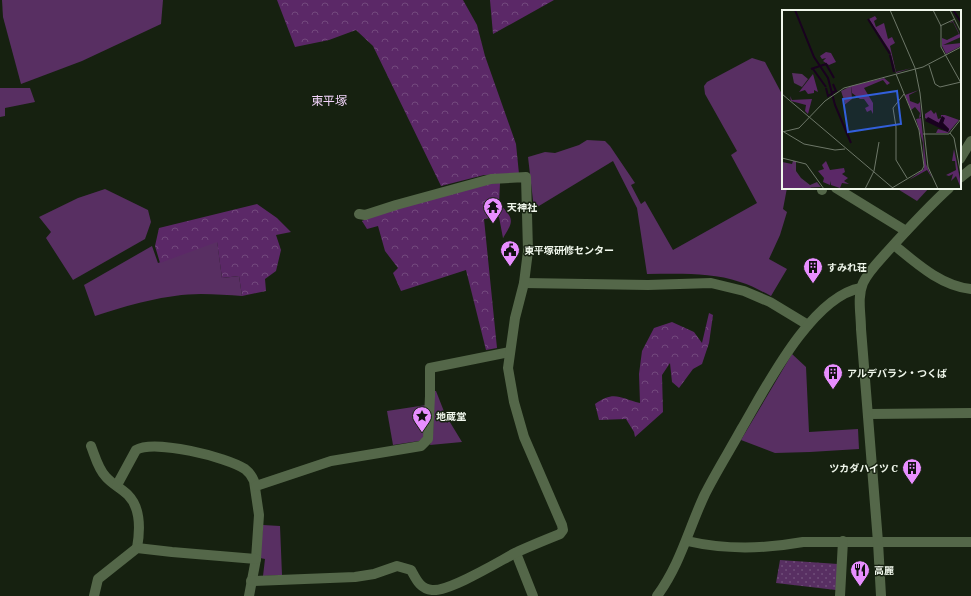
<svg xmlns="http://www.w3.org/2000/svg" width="971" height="596" font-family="'IBM Plex Serif','Noto Sans JP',serif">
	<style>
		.green { fill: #582f62 }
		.forest { fill: url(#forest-crowns) }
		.garden { fill: url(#garden-dots) }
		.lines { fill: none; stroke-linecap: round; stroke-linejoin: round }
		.minor { stroke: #546749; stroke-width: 10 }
		.labels { text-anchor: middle; stroke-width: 3; stroke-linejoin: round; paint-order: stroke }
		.poi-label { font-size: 10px; font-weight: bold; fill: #f0f7ec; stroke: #162110; text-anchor: start }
		.quarter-label { font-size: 12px; fill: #f2d4fa; stroke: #162110 }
		.inset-river { fill: none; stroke: #19011f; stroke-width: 2 }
		.inset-road { fill: none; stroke: #6d7768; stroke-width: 1 }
		.view { fill: #325fda; fill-opacity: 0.15; stroke: #325fda; stroke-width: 2 }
		.inset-edge { fill: none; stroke: #f0f7ec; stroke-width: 2 }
	</style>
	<defs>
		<pattern id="forest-crowns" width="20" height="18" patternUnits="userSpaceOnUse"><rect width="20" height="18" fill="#5b2867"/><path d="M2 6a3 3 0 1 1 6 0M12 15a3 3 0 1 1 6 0" fill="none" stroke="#73487d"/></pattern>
		<pattern id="garden-dots" width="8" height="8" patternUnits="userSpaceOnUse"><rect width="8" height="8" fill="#582f62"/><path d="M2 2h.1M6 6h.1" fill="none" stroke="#704e79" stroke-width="1.8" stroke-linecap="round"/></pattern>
	</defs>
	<rect width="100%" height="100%" fill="#162110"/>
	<g class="green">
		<polygon points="2,0 163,0 161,24 82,61 21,84 3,17"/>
		<path d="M752 58 765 62 783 96V188H787L783 209 787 212 780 235 769 259 787 269 771 296C761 291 751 285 740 282 710 272 679 274 647 274L637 208 613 161 534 209 528 157 545 152 555 153 579 145 587 140 605 141 610 146 635 183 631 185 641 204 645 201 673 250 757 203 731 155 737 151 705 94 704 86 707 82Z"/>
		<polygon points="0,88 30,88 35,102 5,108 5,116 0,117"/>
		<polygon points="896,188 929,188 917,201"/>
		<polygon points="105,189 148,210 151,222 145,239 73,280 46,238 51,232 39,217 78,198"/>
		<path d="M217 241 222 278 239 276 242 296C229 295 215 294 201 294 167 294 128 305 95 316L84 285 152 246 158 263Z"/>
		<polygon points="792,354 806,367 809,432 858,429 859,449 810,452 775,453 741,440"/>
		<polygon points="434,391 436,391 445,414 462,442 430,445 433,435"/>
		<polygon points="426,405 425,437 419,441 393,445 387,411"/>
		<polygon points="263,525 280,526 282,575 263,576 265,559 260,558"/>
	</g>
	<g class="forest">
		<polygon points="277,0 463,0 477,25 485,56 516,144 519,174 484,175 441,186 373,46 356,30 329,40 295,47"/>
		<polygon points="490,0 554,0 493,34"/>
		<path d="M500 183 499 203C513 219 515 219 503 238L499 217 484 219 497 348 486 350 466 270 401 291 393 273 398 268 385 251 378 226 367 229 362 221 378 213 484 184Z"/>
		<polygon points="257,204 277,218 291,232 276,235 281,250 276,271 265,279 266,291 242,296 239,276 222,278 217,242 160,263 155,246 159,228"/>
		<path d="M709 313 713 315 709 343 702 364 693 369 679 388 672 382 670 363 662 375 663 412 635 437 634 432 626 419 599 420 595 404C614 390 620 398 640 403L639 374 642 351 654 328 672 322 694 332 702 343Z"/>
	</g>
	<polygon class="garden" points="780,560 838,564 836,590 776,583"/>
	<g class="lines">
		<g class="minor">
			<polyline points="960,159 971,141"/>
			<polyline points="960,178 971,169"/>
			<polyline points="836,188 906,231"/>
			<polyline points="822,190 822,188"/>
			<path d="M894 245C916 263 941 286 971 289"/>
			<polyline points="524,283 648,285 711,283 744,291 770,302 808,325"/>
			<polyline points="869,414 971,413"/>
			<path d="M91 446C95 456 98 469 106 477 112 484 121 488 128 495 141 508 140 531 137 548"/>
			<path d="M117 485 136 450C154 439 227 457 245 469 249 472 252 476 254 481L259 515 256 559 249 596"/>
			<polyline points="256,486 331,461 421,446 428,439 430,396 430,368 510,352"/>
			<path d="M687 541C726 550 764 549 803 542H971"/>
			<polyline points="516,553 533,596"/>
			<path d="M251 581 355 577 374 574 397 566 411 570C416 579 420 589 432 590 449 592 498 562 515 553 530 546 545 540 560 534L563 530 562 525 524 437 514 402 508 368 515 318 524 283 528 251 526 177 491 179 396 205 365 215 359 214"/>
			<polyline points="94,596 98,579 137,548 172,552 256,559"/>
			<path d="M657 596C681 563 688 530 705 494 716 472 730 450 742 428 766 387 812 296 861 288"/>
			<polyline points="840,596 843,541"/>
			<path d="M881 596 878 542 861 329C861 314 857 297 863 283 868 272 879 261 887 252 907 230 927 208 949 188"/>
		</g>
	</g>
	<defs>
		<g id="temple-pin" transform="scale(1)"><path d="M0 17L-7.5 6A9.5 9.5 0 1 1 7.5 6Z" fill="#e88eff" stroke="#162110"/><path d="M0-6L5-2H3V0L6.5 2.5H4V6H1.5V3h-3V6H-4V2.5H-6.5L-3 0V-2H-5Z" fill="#111"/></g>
		<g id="civic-pin" transform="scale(1)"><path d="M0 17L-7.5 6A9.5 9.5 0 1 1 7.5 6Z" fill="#e88eff" stroke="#162110"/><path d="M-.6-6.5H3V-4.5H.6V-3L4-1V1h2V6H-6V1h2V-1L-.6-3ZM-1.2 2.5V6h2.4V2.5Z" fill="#111"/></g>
		<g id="building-pin" transform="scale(1)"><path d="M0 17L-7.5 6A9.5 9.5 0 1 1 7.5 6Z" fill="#e88eff" stroke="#162110"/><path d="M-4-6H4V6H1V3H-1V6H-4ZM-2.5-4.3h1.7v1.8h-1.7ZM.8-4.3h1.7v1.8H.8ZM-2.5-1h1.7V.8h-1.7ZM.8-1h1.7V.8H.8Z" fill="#111"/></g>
		<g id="sight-pin" transform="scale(1)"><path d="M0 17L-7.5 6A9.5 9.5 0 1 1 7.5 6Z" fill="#e88eff" stroke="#162110"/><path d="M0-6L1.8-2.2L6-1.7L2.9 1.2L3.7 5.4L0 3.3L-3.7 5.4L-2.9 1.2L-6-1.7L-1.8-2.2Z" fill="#111"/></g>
		<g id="restaurant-pin" transform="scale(1)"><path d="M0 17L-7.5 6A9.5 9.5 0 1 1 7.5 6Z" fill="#e88eff" stroke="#162110"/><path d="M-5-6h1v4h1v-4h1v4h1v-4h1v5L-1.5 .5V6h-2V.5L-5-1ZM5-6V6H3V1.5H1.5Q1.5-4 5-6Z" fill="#111"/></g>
	</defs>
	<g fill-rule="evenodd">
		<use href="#temple-pin" x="493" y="207"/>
		<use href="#civic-pin" x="510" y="250"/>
		<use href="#building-pin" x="813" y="267"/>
		<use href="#building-pin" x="833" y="373"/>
		<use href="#sight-pin" x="422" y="416"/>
		<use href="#building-pin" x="912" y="468"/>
		<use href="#restaurant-pin" x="860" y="570"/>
	</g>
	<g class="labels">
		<g class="poi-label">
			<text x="507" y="211">天神社</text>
			<text x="524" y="254">東平塚研修センター</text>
			<text x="827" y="271">すみれ荘</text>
			<text x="847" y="377">アルデバラン・つくば</text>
			<text x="436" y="420">地蔵堂</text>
			<text x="898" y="472" text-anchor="end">ツカダハイツ C</text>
			<text x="874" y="574">高麗</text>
		</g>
		<g class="quarter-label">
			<text x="329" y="105">東平塚</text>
		</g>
	</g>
	<g transform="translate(782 10)">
		<rect width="179" height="179" fill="#162110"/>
		<path d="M10 63 20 64 26 69 20 77 12 73ZM69 76 70 89 61 96 63 93 59 81ZM11 151H14V161L19 168 28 175 35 172 39 177 0 179V152L10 154Z" fill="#582f62"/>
		<path d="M93 6 95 9 92 11 94 17 102 13 106 29 110 27 113 33 108 36 114 62 130 58 114 63 108 41 87 9ZM171 11 179 27 161 35 179 33V36L164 44 160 36V28L165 30 177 24 171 12 167 13ZM44 42 49 43 54 52 47 55 41 51 44 48 40 49 38 46ZM31 64 36 82 32 80V83L26 84 23 80 17 82ZM102 68 108 73 105 75 101 70 82 78 91 93V104L89 100 85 102 83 98 87 96 82 89H78L70 83 69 76ZM137 80 127 85 128 91 136 94 138 92 139 107 137 108 138 103 133 97 129 100 123 85ZM8 86 10 90 30 89 26 104 23 101 24 95 9 91ZM149 100 152 104 154 102 156 109 159 108V105H163L177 110 166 123H154L156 119 166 122 167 119 161 113 162 109 160 106 157 113 143 108V104ZM139 108 144 154 150 168 145 160 127 170 142 159 141 133 134 109ZM172 139 179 174 178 176 174 166 169 171 171 164 167 166 164 165 174 160 173 151H170ZM44 151 48 160 62 158 63 162 60 164 66 168 62 171 67 174 60 173 58 178 49 175V171L48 175 41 172 42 168 36 161 42 159 40 155ZM6 154H10V159L18 168 16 170 31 179H0V160H5Z" fill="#5b2867"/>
		<path d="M160 106 163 108 161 113 167 119 166 122 143 111 146 107 157 113Z" fill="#19011f"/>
		<path class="inset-river" d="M13 0 32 47 46 68 53 95 69 133M171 0 179 12M86 9 108 44M108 45 112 62M29 59 44 54 52 68M31 59 44 77M44 78 46 86 51 83M50 83 54 81 51 74"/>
		<path class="inset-road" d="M108 0 133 58 138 83 146 157 156 179M151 0 159 16V37L179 73M168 0 179 22M158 16 173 9M147 55 153 74 158 77 179 72M0 84 112 179M122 84 111 98 114 117V150L125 168M0 122 17 118 43 91 62 78 141 57 179 37M2 122 22 134 53 140 63 139M168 123 172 128 179 165M141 124H167L179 109M0 148 24 154 42 179M110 178 140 160 142 156 137 120 114 64M83 179 92 161 97 132"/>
		<path class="view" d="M115 81 119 114 66 122 61 89Z"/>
		<rect width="179" height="179" class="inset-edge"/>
	</g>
</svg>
